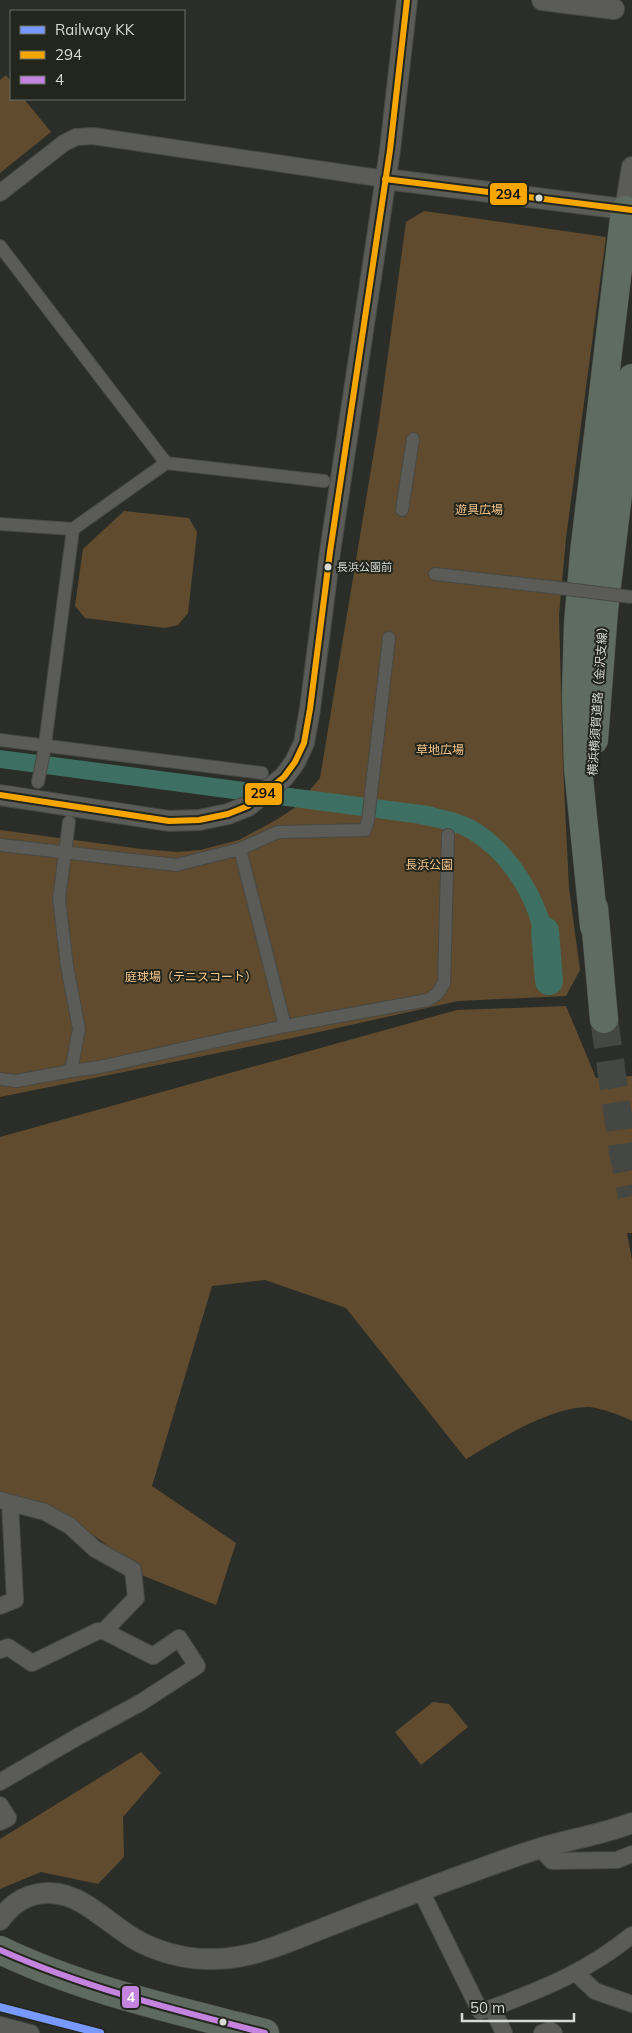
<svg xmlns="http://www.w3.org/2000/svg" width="632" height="2033" font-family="Mulish,'Noto Sans JP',sans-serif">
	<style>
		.green { fill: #614b2e }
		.water { fill: #3d7062 }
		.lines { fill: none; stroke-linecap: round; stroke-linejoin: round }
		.river { stroke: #3d7062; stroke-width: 28 }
		.motorway-tunnel { stroke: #454842; stroke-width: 28; stroke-dasharray: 28 14; stroke-linecap: butt }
		.pedestrian-casing { stroke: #474944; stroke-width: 14 }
		.minor-casing { stroke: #474944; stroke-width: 18 }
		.tertiary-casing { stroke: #474944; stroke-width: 22 }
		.trunk-casing { stroke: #474944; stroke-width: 29 }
		.motorway-casing { stroke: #474944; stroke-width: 29 }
		.pedestrian { stroke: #5b5c58; stroke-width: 12 }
		.minor { stroke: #5b5c58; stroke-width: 16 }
		.tertiary { stroke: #5b5c58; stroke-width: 20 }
		.trunk { stroke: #5e695f; stroke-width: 28 }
		.motorway { stroke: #5f6c60; stroke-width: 28 }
		.pedestrian-bridge-casing { stroke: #474944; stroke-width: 14; stroke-linecap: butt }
		.pedestrian-bridge { stroke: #5b5c58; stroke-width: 12 }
		.bus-1-casing { stroke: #23261c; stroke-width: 10 }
		.bus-2-casing { stroke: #23261c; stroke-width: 10 }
		.bus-1 { stroke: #f7a600; stroke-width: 6 }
		.bus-2 { stroke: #c483df; stroke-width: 6 }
		.rail-1-casing { stroke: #23261c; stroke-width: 11 }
		.rail-1 { stroke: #7899ff; stroke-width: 8 }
		.bus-dot { fill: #d7d9d3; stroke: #23261c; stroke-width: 2 }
		.labels { text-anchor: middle; stroke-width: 4; stroke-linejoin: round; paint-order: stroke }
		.bus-label { font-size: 11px; fill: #d7d9d3; stroke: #23261c; text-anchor: start }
		.park-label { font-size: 12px; fill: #f7c78c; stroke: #23261c }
		.street-label { font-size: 12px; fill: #d7d9d3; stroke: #23261c }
		.line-badge { stroke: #23261c; stroke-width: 2 }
		.badge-label { font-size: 14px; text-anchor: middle; font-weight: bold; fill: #fff }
		.pale-badge-label { font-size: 14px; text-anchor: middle; font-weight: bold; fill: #111 }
	</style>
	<rect width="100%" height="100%" fill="#2b2e28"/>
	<g class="green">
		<polygon points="6,75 11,82 11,99 24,99 51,132 0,173 0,80"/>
		<polygon points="424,211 606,237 566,538 559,615 563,765 569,888 580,970 566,996 458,1001 292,1038 0,1097 0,830 141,849 178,852 200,850 239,840 276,820 296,807 320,778 379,421 406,222"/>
		<polygon points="124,511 189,518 197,532 188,613 178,625 165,628 85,618 75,606 83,549"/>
		<path d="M566 1006 596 1078 632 1076V1233H627L632 1260V1421C624 1416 597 1407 588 1407 548 1408 500 1439 466 1459L346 1308 265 1280 212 1286 152 1486 236 1543 216 1605 139 1574 103 1542 49 1505 0 1492V1137L457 1010Z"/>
		<polygon points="433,1702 449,1704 468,1727 421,1765 395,1732"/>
		<polygon points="141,1752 161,1773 123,1817 124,1857 98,1884 41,1872 0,1889 0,1839"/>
	</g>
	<path class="water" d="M0 750 429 806C442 810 457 812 469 818 508 835 543 888 552 928 554 940 553 954 554 966H535C534 955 535 943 533 932 526 894 495 850 459 834 445 829 429 826 414 823L0 768Z"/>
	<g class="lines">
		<polyline class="river" points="545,931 549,981"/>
		<polyline class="motorway-tunnel" points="604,1019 623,1152 632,1196"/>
		<g class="pedestrian-casing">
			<g id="pedestrian">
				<polyline points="0,246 166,463"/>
				<polyline points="402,510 413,439"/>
				<polyline points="0,524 73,529 44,752 38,782"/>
				<polyline points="73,529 166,463 324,481"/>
				<polyline points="435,574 559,588"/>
				<polyline points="0,740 262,773"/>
				<polyline points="0,845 176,865 240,849 278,832 365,830 368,820 389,638"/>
				<polyline points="240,849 285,1026"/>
				<polyline points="71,1071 100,1067 285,1026 428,1000 437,994 444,983 448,835"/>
				<polyline points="0,1079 16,1081 71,1071 79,1029 67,966 59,899 69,822"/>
			</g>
		</g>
		<g class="minor-casing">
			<g id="minor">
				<polyline points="0,193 64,143 76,137 93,136 385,179"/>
				<polyline points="0,1500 45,1512 70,1526 95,1549 133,1570 136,1598 104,1631 98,1631 32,1663 8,1647 0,1650"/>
				<polyline points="0,1606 15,1600 10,1503"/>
				<polyline points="0,1782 79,1736 140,1703 197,1666 179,1638 153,1656 104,1631"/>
				<polyline points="0,1805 8,1818 0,1822"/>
				<polyline points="540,1848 552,1861 617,1860 632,1854"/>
				<polyline points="421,1891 480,2011 492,2008"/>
				<polyline points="576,1973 595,1991 632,2004"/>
				<polyline points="0,2025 31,2033"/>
				<path d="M504 2033 492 2008C545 1988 588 1971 632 1935"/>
				<polyline points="542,2033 550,2030 554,2033"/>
			</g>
		</g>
		<g class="tertiary-casing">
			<g id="tertiary">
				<polyline points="542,0 614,9"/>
				<polyline points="385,179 632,210"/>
				<polyline points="625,210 632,167"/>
				<polyline points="0,795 169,821 199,820 228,814 248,806 284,777 295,762 304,743 310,709 330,552 390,150 407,0"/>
				<path d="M0 1920C21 1890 55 1885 86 1905 102 1915 117 1928 133 1938 154 1951 186 1960 212 1959 253 1959 287 1942 324 1928 367 1911 409 1895 452 1879 481 1869 511 1857 541 1848 571 1839 603 1834 632 1823"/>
			</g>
		</g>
		<g class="trunk-casing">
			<path id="trunk" d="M0 1950C83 1990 176 2010 265 2033"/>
		</g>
		<g class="motorway-casing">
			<g id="motorway">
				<polyline points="594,740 604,610 632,378"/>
				<polyline points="594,908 604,1019"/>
				<polyline points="594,926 578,768 576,695 578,624 584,553 625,210"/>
			</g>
		</g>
		<use href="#pedestrian" class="pedestrian"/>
		<use href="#minor" class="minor"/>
		<use href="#tertiary" class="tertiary"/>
		<use href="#trunk" class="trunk"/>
		<use href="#motorway" class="motorway"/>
		<g class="pedestrian-bridge-casing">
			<polyline id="pedestrian-bridge" points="559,588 632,597"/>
		</g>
		<use href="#pedestrian-bridge" class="pedestrian-bridge"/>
		<g class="bus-1-casing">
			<g id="bus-1">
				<polyline points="385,179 632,210"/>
				<polyline points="0,795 169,821 199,820 228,814 248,806 284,777 295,762 304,743 310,709 330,552 390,150 407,0"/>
			</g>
		</g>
		<g class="bus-2-casing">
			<path id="bus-2" d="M0 1950C85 1988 175 2010 265 2033"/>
		</g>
		<use href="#bus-1" class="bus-1"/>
		<use href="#bus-2" class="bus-2"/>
		<g class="rail-1-casing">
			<polyline id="rail-1" points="0,2007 100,2033"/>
		</g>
		<use href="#rail-1" class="rail-1"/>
	</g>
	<g class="bus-dot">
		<circle cx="539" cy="198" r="4.5"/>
		<circle cx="328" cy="567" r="4.5"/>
		<circle cx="223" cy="2022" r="4.5"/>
	</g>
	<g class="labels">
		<g class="bus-label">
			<text x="337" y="571">長浜公園前</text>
		</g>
		<g class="park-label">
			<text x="479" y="514">遊具広場</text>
			<text x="440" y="754">草地広場</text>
			<text x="429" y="869">長浜公園</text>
			<text x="191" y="981">庭球場（テニスコート）</text>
		</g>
		<g class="street-label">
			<text transform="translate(598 698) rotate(-86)" y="4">横浜横須賀道路（金沢支線）</text>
		</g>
	</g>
	<g class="line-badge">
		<rect x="489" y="182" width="39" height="24" rx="5" fill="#f7a600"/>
		<rect x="244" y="782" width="39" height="24" rx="5" fill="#f7a600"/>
		<rect x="121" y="1985" width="19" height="24" rx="5" fill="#c483df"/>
	</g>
	<g class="badge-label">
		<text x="131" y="2002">4</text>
	</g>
	<g class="pale-badge-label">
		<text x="508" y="199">294</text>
		<text x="263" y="798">294</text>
	</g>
	<rect x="10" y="10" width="175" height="90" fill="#23261c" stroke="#6b6e65"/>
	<rect x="20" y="26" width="25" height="8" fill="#7899ff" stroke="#6b6e65"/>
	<text x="55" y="35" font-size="15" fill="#d7d9d3">Railway KK</text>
	<rect x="20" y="51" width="25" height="8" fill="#f7a600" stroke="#6b6e65"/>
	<text x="55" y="60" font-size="15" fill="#d7d9d3">294</text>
	<rect x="20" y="76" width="25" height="8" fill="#c483df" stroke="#6b6e65"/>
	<text x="55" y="85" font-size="15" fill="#d7d9d3">4</text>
	<path d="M462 2013v8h112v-8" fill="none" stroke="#d7d9d3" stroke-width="2.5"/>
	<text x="470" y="2013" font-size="15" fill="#d7d9d3" stroke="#23261c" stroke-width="4" paint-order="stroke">50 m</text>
</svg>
